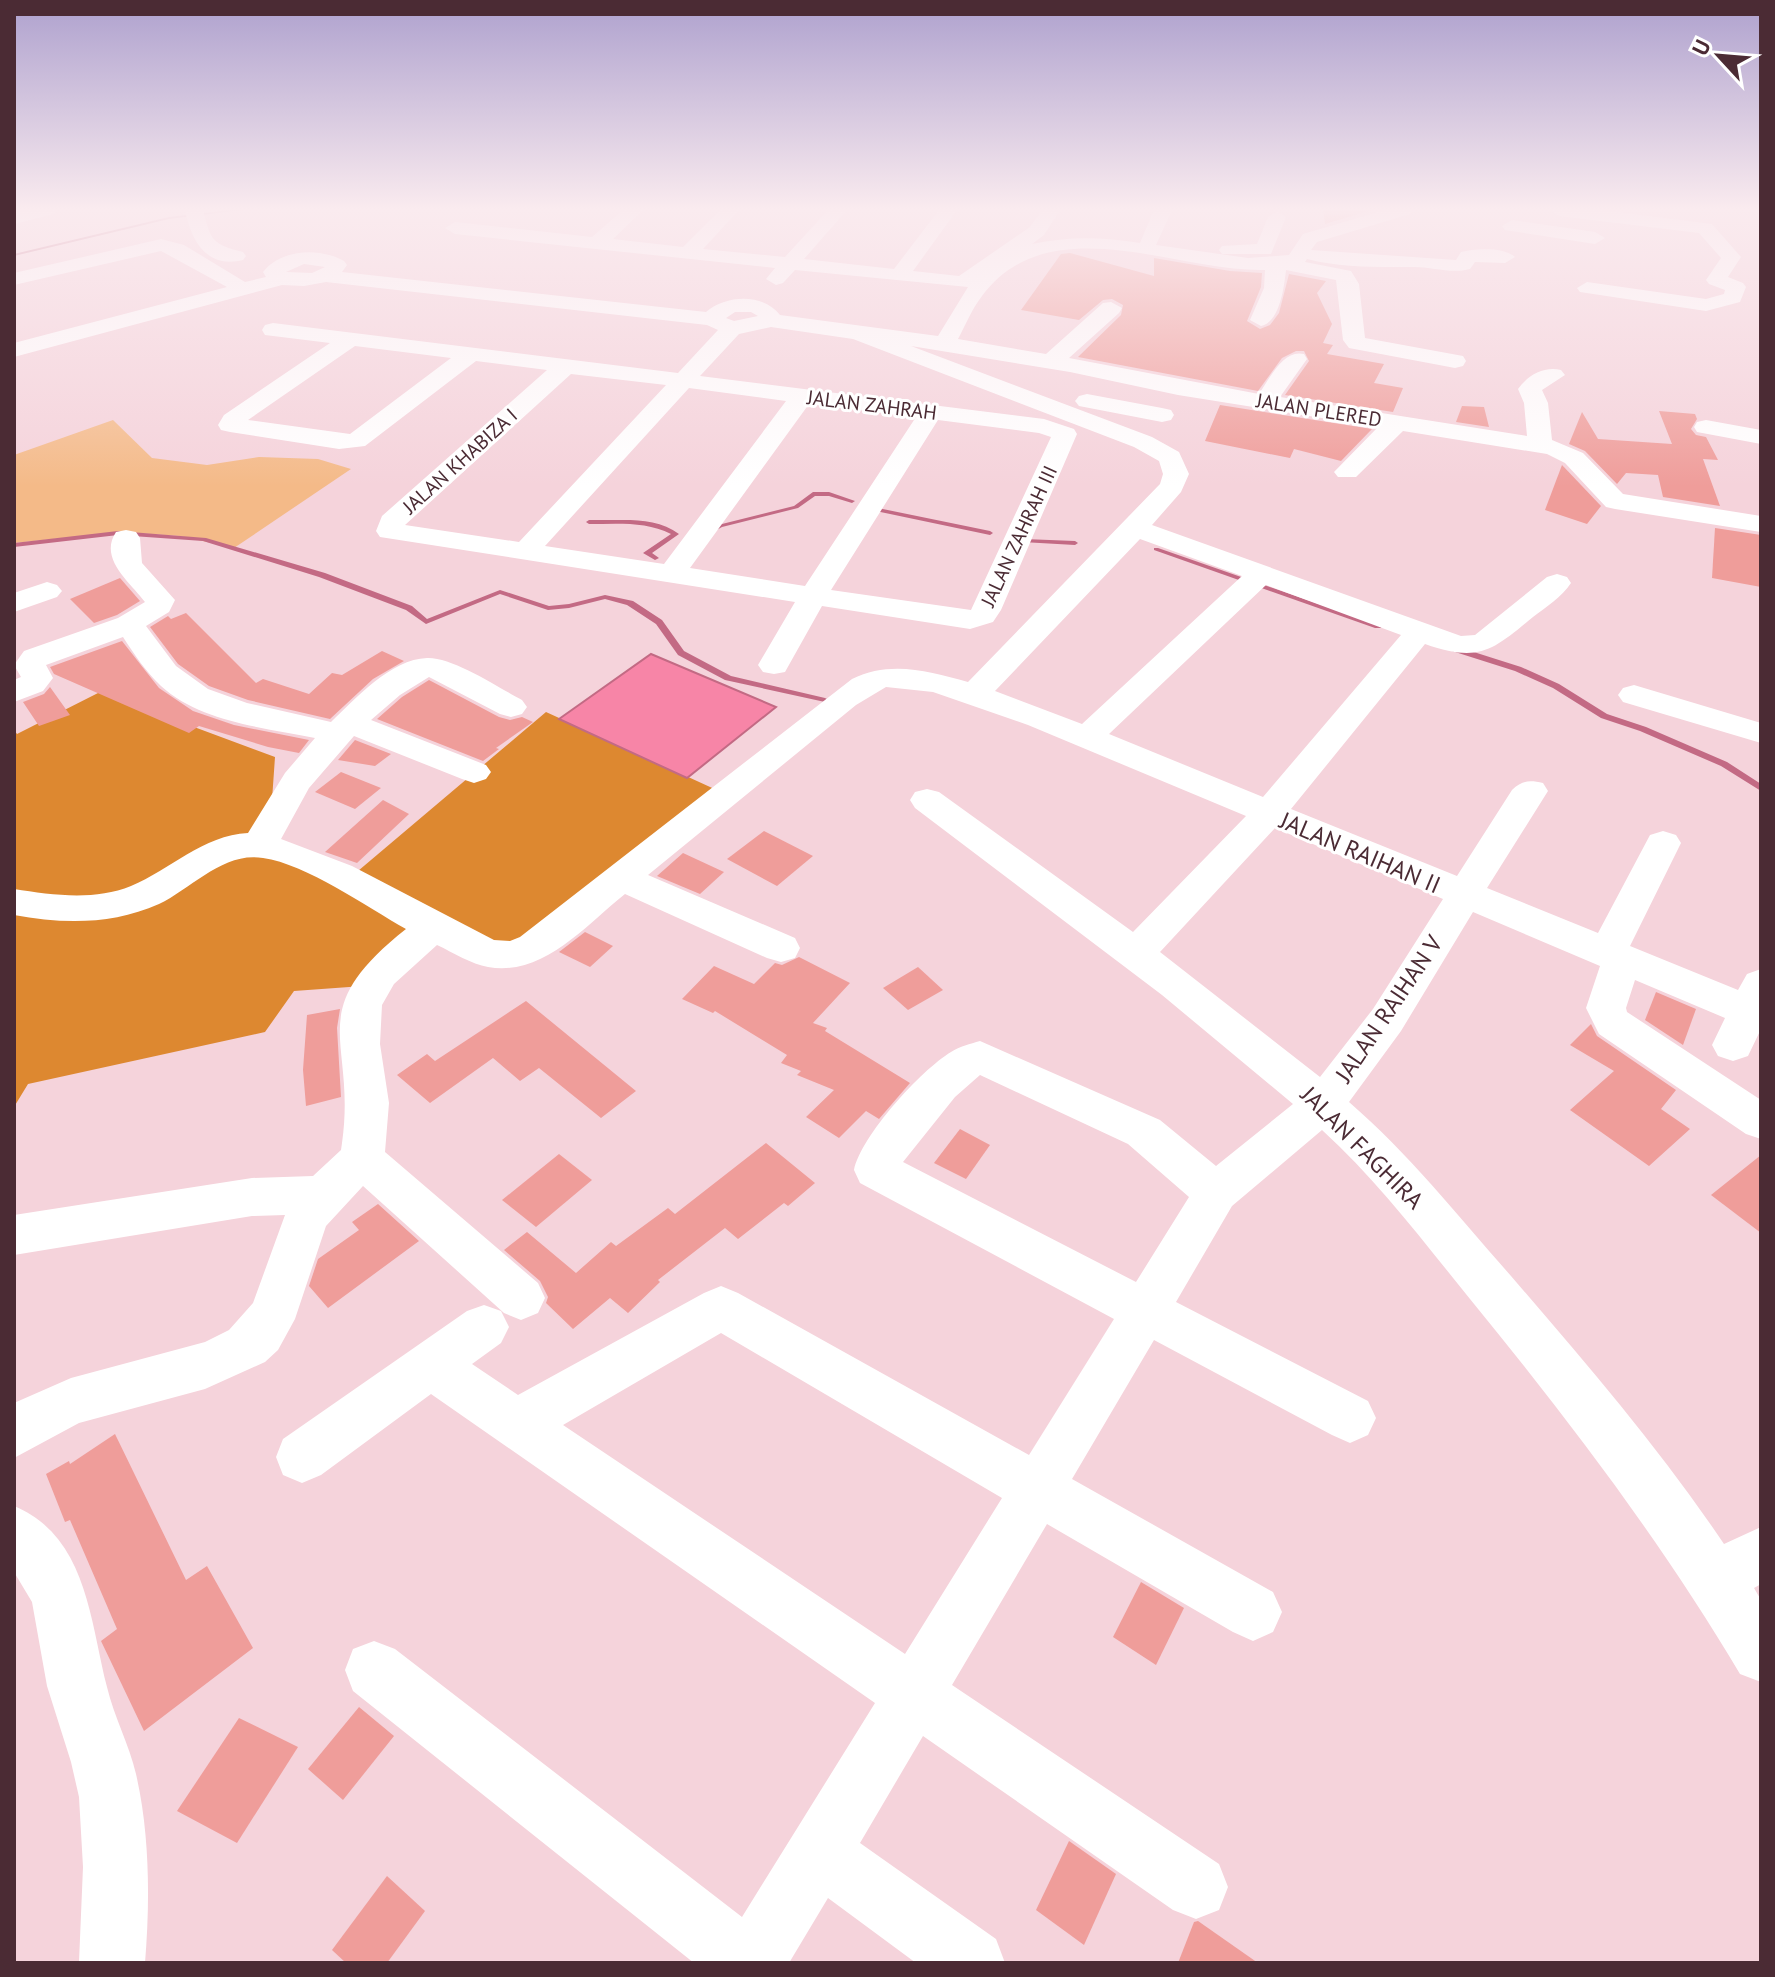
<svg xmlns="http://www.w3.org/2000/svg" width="1775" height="1977" font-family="'PT Sans',sans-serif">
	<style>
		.green { fill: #f4ba88 }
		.forest { fill: #dd8830 }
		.water { fill: #f785a7; stroke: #c36a84; stroke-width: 2 }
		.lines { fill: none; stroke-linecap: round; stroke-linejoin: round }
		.stream { fill: #c36a84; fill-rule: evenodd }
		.building { fill: #ef9d9a }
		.minor { fill: #fff; fill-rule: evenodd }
		.highway { fill: #fff; fill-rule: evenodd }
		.labels { text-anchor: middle; stroke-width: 6; stroke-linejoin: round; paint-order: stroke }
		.far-street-label { font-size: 20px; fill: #4b2b34; stroke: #fff }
		.street-label { font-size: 24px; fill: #4b2b34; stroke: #fff }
	</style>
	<rect width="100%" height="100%" fill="#f5d3db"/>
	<polygon class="green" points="113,420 152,458 207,465 259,457 318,459 351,469 234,548 180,536 122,532 14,543 14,455"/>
	<polygon class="forest" points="100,692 275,757 269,843 358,871 546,712 721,792 514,950 424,939 377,985 294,991 265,1032 28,1084 14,1107 14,730 17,734"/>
	<polygon class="water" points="651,654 776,707 687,778 559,719"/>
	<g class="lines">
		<g class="stream">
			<polygon points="231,210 241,210 169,219 14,256 14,254 169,217"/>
			<polygon points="813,492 829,492 855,501 852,503 829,496 815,496 798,508 722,527 713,532 708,531 718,525 794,506"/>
			<polygon points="873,507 990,531 993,533 990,535 871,510 871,508"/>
			<path d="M623 520C643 520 663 522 679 534L652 553 659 558 655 560 643 553 671 534C646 521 617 524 589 524L586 522 589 520Z"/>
			<polygon points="118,531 206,538 325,573 412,606 427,619 500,590 549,606 569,604 605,595 633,601 662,620 684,651 731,676 825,698 829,700 825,702 725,680 678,655 656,624 627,605 605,599 569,608 548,610 500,594 426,624 406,610 319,577 203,541 118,535 14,547 14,543"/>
			<polygon points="1024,539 1075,541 1078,543 1075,545 1022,542 1022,540"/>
			<polygon points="1154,548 1158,548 1382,626 1381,628 1375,628 1154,550"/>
			<polygon points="1452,647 1458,647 1521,667 1559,684 1607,714 1646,727 1727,762 1761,784 1761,791 1721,766 1640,731 1601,718 1553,688 1515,671 1452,651"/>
		</g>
	</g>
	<g class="building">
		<polygon points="1323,210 1372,210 1325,224"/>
		<polygon points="1070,253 1154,276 1154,258 1230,271 1262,273 1261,287 1247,321 1260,329 1270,325 1279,313 1289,274 1326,281 1317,293 1332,324 1323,343 1333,345 1327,354 1384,364 1374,383 1403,388 1393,412 1285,395 1309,361 1304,351 1296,351 1282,358 1258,391 1078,357 1121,315 1123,305 1112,299 1103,300 1079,320 1021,310 1061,254"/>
		<polygon points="1220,405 1372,429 1341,461 1294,449 1290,458 1205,441"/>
		<polygon points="1462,406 1484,407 1489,427 1456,422"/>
		<polygon points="1659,411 1695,414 1697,419 1691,429 1696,435 1706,437 1718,460 1703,459 1720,506 1663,497 1658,475 1626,473 1617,484 1585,451 1569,444 1582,412 1598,439 1672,444"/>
		<polygon points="1562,465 1601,506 1587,524 1545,510"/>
		<polygon points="1715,528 1761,535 1761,587 1712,578"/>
		<polygon points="120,578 140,601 117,615 94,623 70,599"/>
		<polygon points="186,613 256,683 263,679 309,694 332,673 342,675 382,651 404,661 373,679 330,719 248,700 209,686 178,664 150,627 168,616 171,619"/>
		<polygon points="122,641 159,688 193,711 234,725 309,740 299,753 268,747 199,726 189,733 54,674 50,667"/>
		<polygon points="429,680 499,717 510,720 522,717 533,722 496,748 499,749 483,761 377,719 402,697"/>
		<polygon points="50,687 70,715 39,726 23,702 44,694"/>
		<polygon points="355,740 391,754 375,766 338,760"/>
		<polygon points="341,772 381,788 355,809 315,792"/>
		<polygon points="383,800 409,814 357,863 325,852"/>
		<polygon points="764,831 813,856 777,886 727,859"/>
		<polygon points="683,853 724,872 700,894 657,876"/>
		<polygon points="585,932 613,946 590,967 559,952"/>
		<polygon points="799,957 850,983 813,1023 827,1028 825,1031 910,1083 879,1119 866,1111 839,1138 806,1117 834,1090 797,1075 801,1071 781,1063 787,1055 715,1011 713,1013 682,999 714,966 754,984 775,963 782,965"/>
		<polygon points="918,967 943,990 908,1010 883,988"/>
		<polygon points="1656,992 1696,1009 1683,1045 1645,1020"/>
		<polygon points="526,1001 636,1091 601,1118 539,1068 520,1081 493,1058 430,1103 397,1075 427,1054 435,1061"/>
		<polygon points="340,1009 337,1028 341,1097 306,1106 303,1070 307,1015"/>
		<polygon points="1591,1024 1597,1036 1676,1090 1661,1109 1690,1129 1649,1166 1570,1110 1614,1071 1570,1045"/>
		<polygon points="960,1129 990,1145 966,1179 934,1163"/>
		<polygon points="766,1143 815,1183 788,1206 784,1203 738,1239 725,1228 658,1280 660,1282 628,1313 610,1298 573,1329 546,1303 548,1297 540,1281 504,1250 527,1232 576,1273 611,1242 616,1246 668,1208 675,1214"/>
		<polygon points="559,1154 592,1180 536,1227 502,1200"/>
		<polygon points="1761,1155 1761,1233 1711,1195"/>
		<polygon points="378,1204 419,1241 328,1308 309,1286 318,1259 359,1230 352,1222"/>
		<polygon points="115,1434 186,1580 207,1566 253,1648 144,1731 101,1641 117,1629 70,1520 65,1522 46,1474 69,1461 70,1464"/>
		<polygon points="1141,1582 1184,1608 1156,1665 1113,1637"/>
		<polygon points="359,1707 394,1736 343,1800 308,1769"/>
		<polygon points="239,1718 298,1747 237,1843 177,1811"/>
		<polygon points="1069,1841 1116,1874 1084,1945 1036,1910"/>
		<polygon points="387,1876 425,1911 387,1963 346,1963 332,1950"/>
		<polygon points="1198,1921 1258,1963 1178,1963 1194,1922"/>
	</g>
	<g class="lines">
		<g class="minor">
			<path d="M185 210H203C211 240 211 244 243 252L246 256 243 260C206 269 191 240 185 210Z"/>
			<path d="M623 210H643L613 239 683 247 720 210H739L703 249 785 257 828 210H847L804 259 894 269 939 210H957L913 271 959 276 1030 227 1042 210H1060L1044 235 1032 244C1069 236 1103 237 1140 243L1154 210H1172L1156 245 1248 258 1289 255 1303 234 1385 210H1412L1410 214 1317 242 1311 250 1456 260 1461 252C1475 248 1505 247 1515 257L1505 263 1475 262 1470 269C1451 274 1433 267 1414 267 1378 267 1341 268 1307 259L1305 262 1351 271 1359 284 1365 338 1463 356 1466 361 1463 366 1455 368 1349 348 1343 340 1336 280 1286 270C1284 287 1280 322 1261 326L1250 320 1264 288 1265 270C1176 272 1049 206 982 296 972 309 966 324 958 339L1046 354 1103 303 1111 302 1122 308 1119 313 1069 358 1259 394C1270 378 1283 349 1304 354L1307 359 1280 397 1527 436 1524 403 1518 389C1528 375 1544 366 1561 370L1565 375 1542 390 1548 403 1552 440 1583 453 1623 494 1761 516V532L1615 509 1606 507 1565 463 1547 454 1403 431 1356 477H1338L1334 472 1378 427 1178 395 1070 372 911 346 1152 437 1179 452 1189 474 1181 492 1152 525 1461 636 1475 635 1547 577 1557 574 1567 577 1571 583C1562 597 1546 607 1533 617 1492 651 1479 663 1425 644L1291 809 1457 876 1512 790C1522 780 1530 780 1543 783L1548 791 1487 888 1598 933 1650 835 1663 831 1676 835 1681 843 1630 946 1738 990 1747 974 1761 969V1029L1748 1056 1733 1061 1718 1056 1712 1045 1725 1018 1635 980 1626 1008 1627 1012 1761 1100V1139L1746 1134 1599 1034 1586 1008 1600 966 1473 912 1401 1031 1349 1102C1409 1154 1459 1217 1511 1276 1585 1362 1660 1449 1724 1544L1761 1527V1584L1754 1588 1761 1600V1682L1740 1674C1661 1541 1568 1419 1470 1299 1423 1241 1377 1180 1322 1130L1232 1206 1176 1302 1368 1401 1376 1418 1368 1435 1350 1443 1332 1435 1154 1340 1072 1479 1273 1592 1282 1612 1273 1632 1253 1641 1233 1632 1047 1524 952 1685 1219 1864 1228 1887 1219 1910 1196 1919 1173 1910 923 1736 860 1843 996 1939 1005 1963H916L828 1898 789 1963H694L353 1691 345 1670 353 1649 374 1641 395 1649 742 1917 875 1703 431 1394 321 1475 302 1483 283 1475 276 1457 283 1439 467 1311 484 1305 501 1311 509 1327 501 1343 472 1364 518 1395 704 1293 721 1286 738 1293 1029 1455 1114 1319 860 1183 854 1170C861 1136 921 1070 951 1052 960 1046 970 1044 980 1041L1160 1120 1216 1166 1293 1104 1162 995 915 808 910 800 915 792 927 789 939 792 1133 932 1246 816 1028 725 933 692 886 687 856 705 648 875 795 938 800 948 795 958 781 962 767 958 625 894C586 925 543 977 488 967 471 964 454 953 437 945L394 984 382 1005 380 1044 389 1103 385 1152 538 1283 545 1298 538 1313 521 1320 504 1313 363 1186 326 1226 295 1319 278 1350 265 1362 205 1389 79 1423 14 1458V1403L71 1378 205 1342 229 1330 253 1303 285 1215 252 1216 14 1255V1215L252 1178 313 1176 341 1150 342 1143C357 1037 300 1013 406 929 367 907 306 864 263 858 224 851 192 888 159 904 112 925 63 924 14 915V889C52 895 94 901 131 886 170 870 203 835 248 833L285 773 315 738C266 728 200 722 161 686 146 672 134 654 123 637L46 665 53 678 43 691 14 702V680L21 677 14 665 24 651 118 618 145 602C131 583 98 559 116 532L126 530 136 532 140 538 142 563 175 600 169 612 146 626 176 666 208 689 247 703 331 722C355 699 391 659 427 658 453 657 499 688 522 700L527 707 522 714 511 717 500 714 429 677 400 695 371 720 486 765 491 772 486 779 474 783 462 779 354 736 309 788 281 839 352 866 494 940 510 941 520 937 852 679C890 660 929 671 968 682L1160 484 1163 474 1159 461 1134 447 853 339 771 327 739 334 700 376 1044 419 1074 429 1077 434 1001 610 993 622 970 629 822 606 785 672 774 674 763 672 758 665 795 602 380 537 376 531 382 516 547 370 476 361 365 446 339 449 230 432 221 430 218 425 224 415 330 343 265 335 262 330 265 325 273 323 678 373 718 330 707 325 326 282 304 286 282 285 14 357V343L227 287 161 251 14 285V273L161 239 184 245 245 282 266 277 263 272C281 249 319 247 344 261L347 265 342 272 706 312C726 295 763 293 780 315L938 336 968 287 795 270 783 283 776 285 766 279 775 268 455 234 445 228 455 222 592 237ZM304 264 325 267 312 273 286 272ZM735 312H751L758 316 734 321 726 318ZM355 346 451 358 350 434 248 420ZM571 374 666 385 519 542 405 525ZM689 388 786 401 664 564 545 546ZM809 404 916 417 805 586 690 568ZM938 420 1039 433 1051 437 971 610 831 590ZM1140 539 1242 576 1082 724 995 691ZM1266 585 1401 635 1263 797 1109 734ZM1275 828 1443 899 1373 1009 1320 1077 1160 952ZM980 1075 1128 1144 1189 1197 1136 1282 903 1162 955 1097ZM721 1333 1002 1498 905 1654 563 1425Z"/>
			<polygon points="1550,210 1601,210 1712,224 1741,257 1728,277 1743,283 1746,287 1740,302 1706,311 1580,292 1577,288 1587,282 1706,299 1724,294 1725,290 1709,284 1706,280 1721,258 1699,233 1559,216"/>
			<polygon points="1277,211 1286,217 1271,254 1222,254 1219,250 1222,246 1257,244 1268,217"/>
			<polygon points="1512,220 1595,232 1605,238 1595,244 1505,230 1502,226"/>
			<polygon points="1087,394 1162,408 1171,410 1174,415 1171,420 1162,422 1079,406 1075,401 1079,396"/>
			<polygon points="1706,420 1761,430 1761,444 1697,432 1694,427 1697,422"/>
			<polygon points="47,582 57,585 62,591 57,597 14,612 14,593"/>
			<polygon points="1634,685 1761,723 1761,743 1623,702 1618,695 1623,688"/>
			<path d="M14 1506C87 1536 90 1621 107 1687 114 1717 129 1744 136 1774 150 1835 150 1902 145 1963L79 1962 83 1867 79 1797 71 1762 47 1686 32 1602 14 1572Z"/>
		</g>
		<polygon class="highway" points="23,210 57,210 54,214 14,224 14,212"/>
	</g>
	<linearGradient id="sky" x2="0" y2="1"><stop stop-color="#aea1ce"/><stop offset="0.43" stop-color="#faebef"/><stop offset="1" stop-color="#faebef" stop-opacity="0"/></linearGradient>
	<rect width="1775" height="486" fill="url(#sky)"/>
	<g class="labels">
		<g class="far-street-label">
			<text transform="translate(872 405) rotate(7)" y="7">JALAN ZAHRAH</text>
			<text transform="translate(1319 410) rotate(9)" y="7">JALAN PLERED</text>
			<text transform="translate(460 461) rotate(-42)" y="7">JALAN KHABIZA I</text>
			<text transform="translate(1019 536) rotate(-65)" y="7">JALAN ZAHRAH III</text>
		</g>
		<g class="street-label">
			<text transform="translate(1360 853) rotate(23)" y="8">JALAN RAIHAN II</text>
			<text transform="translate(1389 1009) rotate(-56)" y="8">JALAN RAIHAN V</text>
			<text transform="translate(1362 1148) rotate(45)" y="8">JALAN FAGHIRA</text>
		</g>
	</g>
	<rect width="1775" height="1977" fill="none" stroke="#4b2b34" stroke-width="32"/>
	<g transform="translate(1719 56) rotate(296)" stroke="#ffffff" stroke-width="6" paint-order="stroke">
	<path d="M0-6L14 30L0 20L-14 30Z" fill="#4b2b34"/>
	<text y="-12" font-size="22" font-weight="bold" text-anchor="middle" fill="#4b2b34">U</text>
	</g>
</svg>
